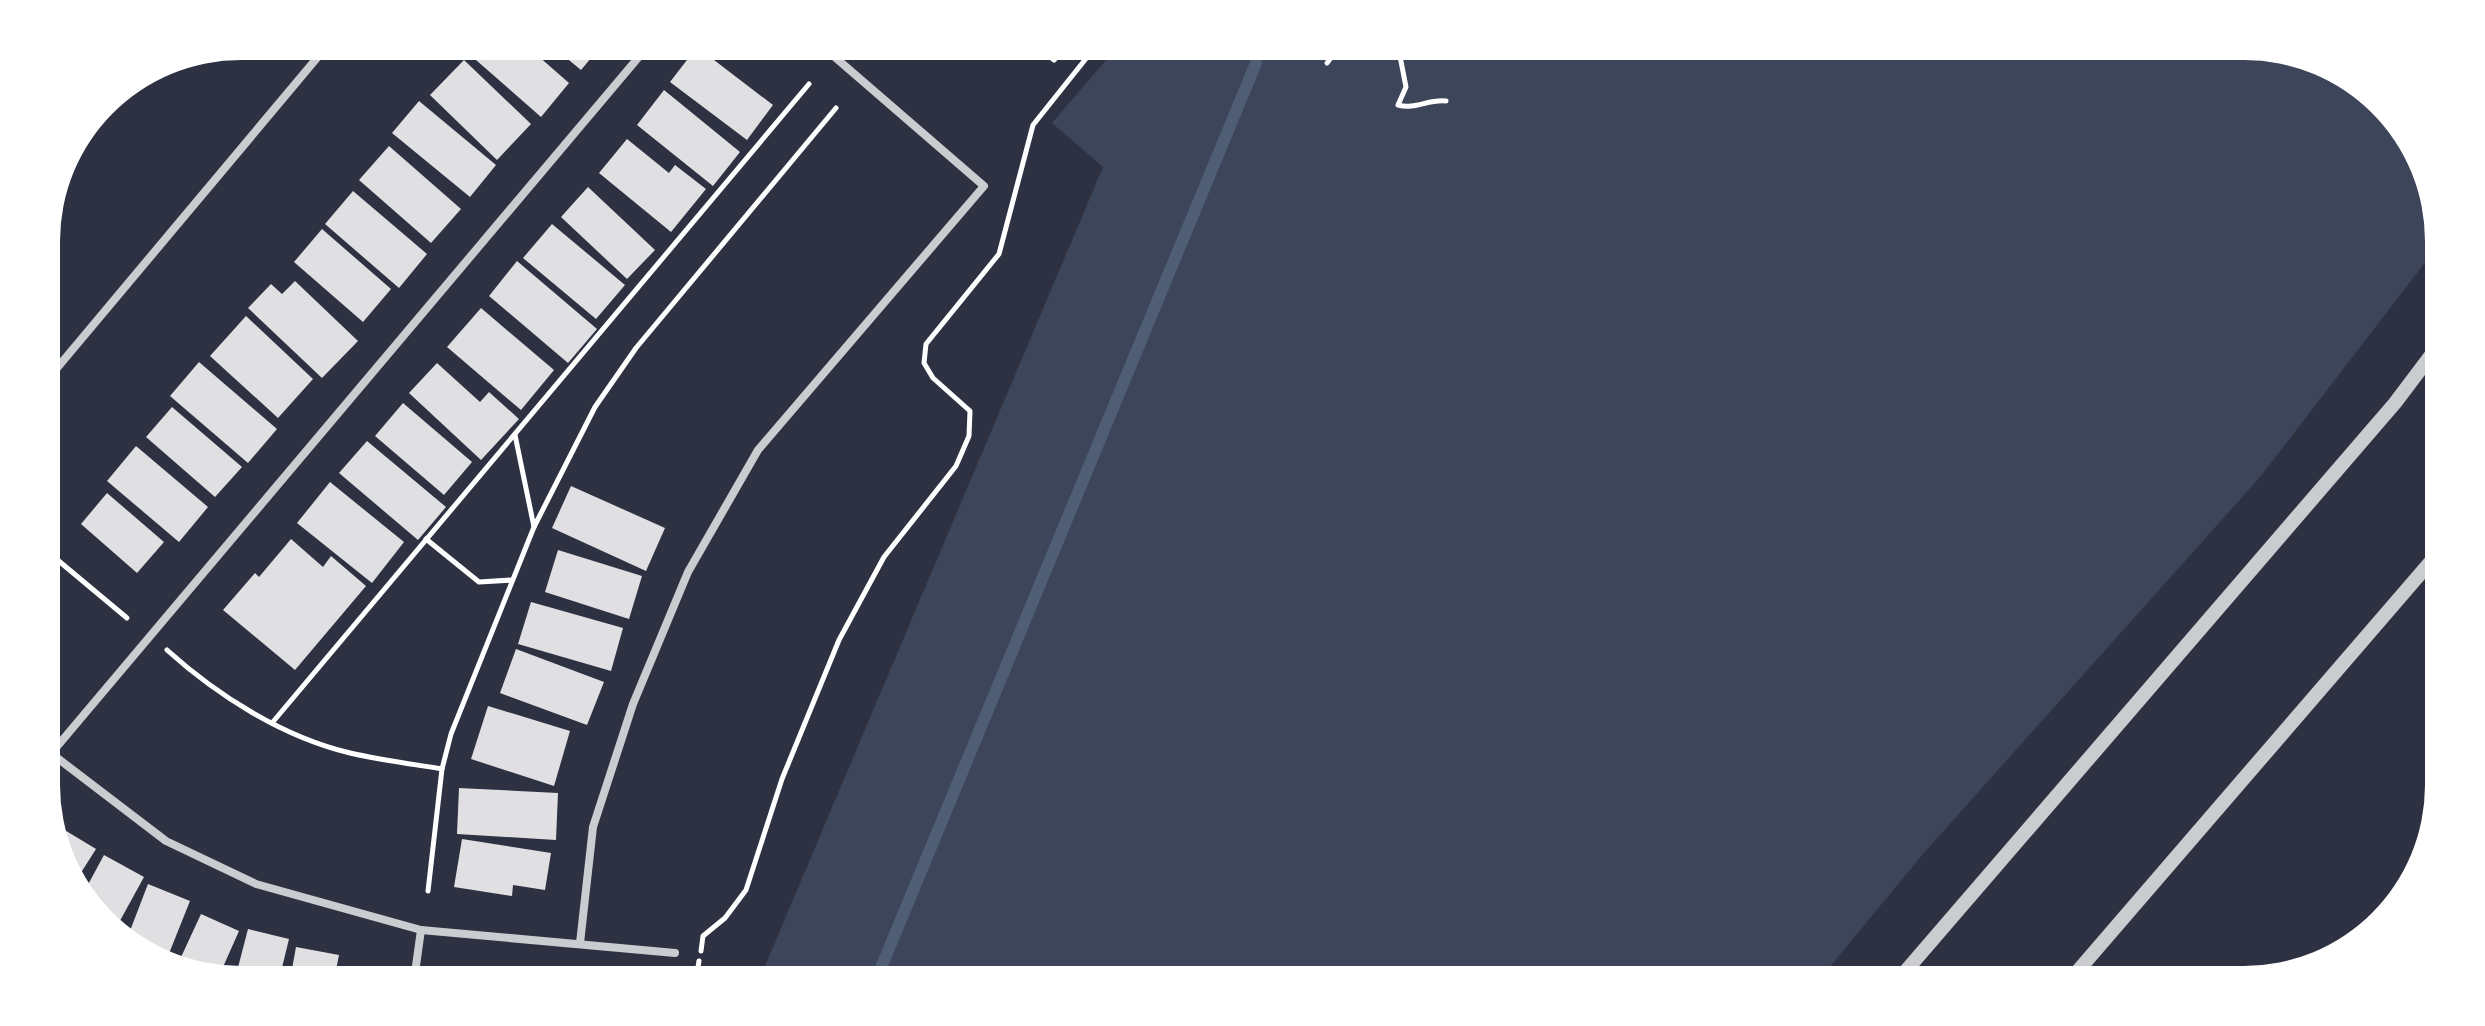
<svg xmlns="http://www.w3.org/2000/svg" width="2485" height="1026" font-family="Arial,sans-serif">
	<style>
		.green { fill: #3c4559 }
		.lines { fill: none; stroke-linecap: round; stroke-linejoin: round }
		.stream { stroke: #4f5d75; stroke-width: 12 }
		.building { fill: #e0e0e3 }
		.path { stroke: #fff; stroke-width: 5 }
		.minor { stroke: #caccd0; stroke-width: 8 }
		.tertiary { stroke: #caccd0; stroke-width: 14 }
	</style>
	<rect width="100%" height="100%" fill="#2d3142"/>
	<polygon class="green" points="1118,46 2244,46 2307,57 2398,122 2437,215 2437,247 2261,476 1923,854 1819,980 759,980 1103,167 1052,123"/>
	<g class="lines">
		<polyline class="stream" points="876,980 1256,63"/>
	</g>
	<g class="building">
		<polygon points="460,46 535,46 541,51 537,55 569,83 541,117"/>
		<polygon points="552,46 601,46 581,70"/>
		<polygon points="697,47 773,105 747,140 670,82"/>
		<polygon points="464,60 531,124 497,160 430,95"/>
		<polygon points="664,90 740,152 713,186 637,125"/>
		<polygon points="419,101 496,165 470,197 392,133"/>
		<polygon points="627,139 669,173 675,165 706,189 671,232 599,173"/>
		<polygon points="389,146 461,209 431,243 359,180"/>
		<polygon points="588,187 655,250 627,279 561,217"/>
		<polygon points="353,191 427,254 399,288 325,224"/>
		<polygon points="552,224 625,285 596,319 523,258"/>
		<polygon points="322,229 391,289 363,322 294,262"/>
		<polygon points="517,261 597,329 568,363 489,296"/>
		<polygon points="295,281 358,341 322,378 248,308 271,284 282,294"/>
		<polygon points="481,308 554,370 521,410 447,347"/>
		<polygon points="246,316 313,379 278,418 210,356"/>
		<polygon points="199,362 277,429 248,463 170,396"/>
		<polygon points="437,363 480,402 489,392 519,419 481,460 409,393"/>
		<polygon points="403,403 472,462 444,495 375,436"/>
		<polygon points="172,407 242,467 215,497 146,437"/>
		<polygon points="367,441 446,507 418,540 339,473"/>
		<polygon points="136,446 208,507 179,542 107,481"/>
		<polygon points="330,482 404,542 372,583 297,523"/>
		<polygon points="571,486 665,528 646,571 552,528"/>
		<polygon points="107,493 164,542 137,573 81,524"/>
		<polygon points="291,539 323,567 331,556 366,586 295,670 223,610 255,573 259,577"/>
		<polygon points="558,550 642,576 629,619 545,592"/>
		<polygon points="531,602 623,628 611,671 518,644"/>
		<polygon points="516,649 604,682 587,725 500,693"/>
		<polygon points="488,706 570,731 554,786 471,759"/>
		<polygon points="459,788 558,793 556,840 457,834"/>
		<polygon points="58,826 96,849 77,879 54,832"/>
		<polygon points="462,839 551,853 545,890 513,885 512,896 454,887"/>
		<polygon points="104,855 144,877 116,928 94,913 84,892"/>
		<polygon points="148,884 190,901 166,961 128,936"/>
		<polygon points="201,914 239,931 219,976 176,968"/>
		<polygon points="248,929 289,939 279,980 235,979"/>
		<polygon points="296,947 339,955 334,980 290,980"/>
	</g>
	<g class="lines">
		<g class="path">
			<polyline points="1037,46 1054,60 1066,46"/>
			<path d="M1398 46 1406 87 1398 105C1415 110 1428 99 1446 101"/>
			<polyline points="1327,63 1340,46"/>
			<polyline points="515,435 534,527"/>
			<polyline points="426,539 479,582 512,580"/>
			<polyline points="48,552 127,618"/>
			<path d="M167 650C218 696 283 737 350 753 380 760 412 764 442 769"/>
			<polyline points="272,723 809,84"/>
			<polyline points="428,891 442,769 451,734 534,527 595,407 636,348 836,108"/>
			<polyline points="701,951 703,936 725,918 746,890 782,779 839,640 884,557 956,466 969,436 970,411 933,378 924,363 926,344 999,254 1033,125 1096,46"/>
			<polyline points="696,980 699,961"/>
		</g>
		<g class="minor">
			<polyline points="47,380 327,46"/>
			<polyline points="52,754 166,841 256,884 421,930 675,953"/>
			<polyline points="49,756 648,46"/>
			<polyline points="580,943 593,827 633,704 688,572 758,450 984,186 822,46"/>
			<polyline points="414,980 421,930"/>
		</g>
		<g class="tertiary">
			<polyline points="1898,980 2395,403 2435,350"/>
			<polyline points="2070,980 2433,559"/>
		</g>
	</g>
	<path d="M0 0H2485V1026H0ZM241 60H2244A181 181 0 0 1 2425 241V785A181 181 0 0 1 2244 966H241A181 181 0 0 1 60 785V241A181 181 0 0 1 241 60Z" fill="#fff" fill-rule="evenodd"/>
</svg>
